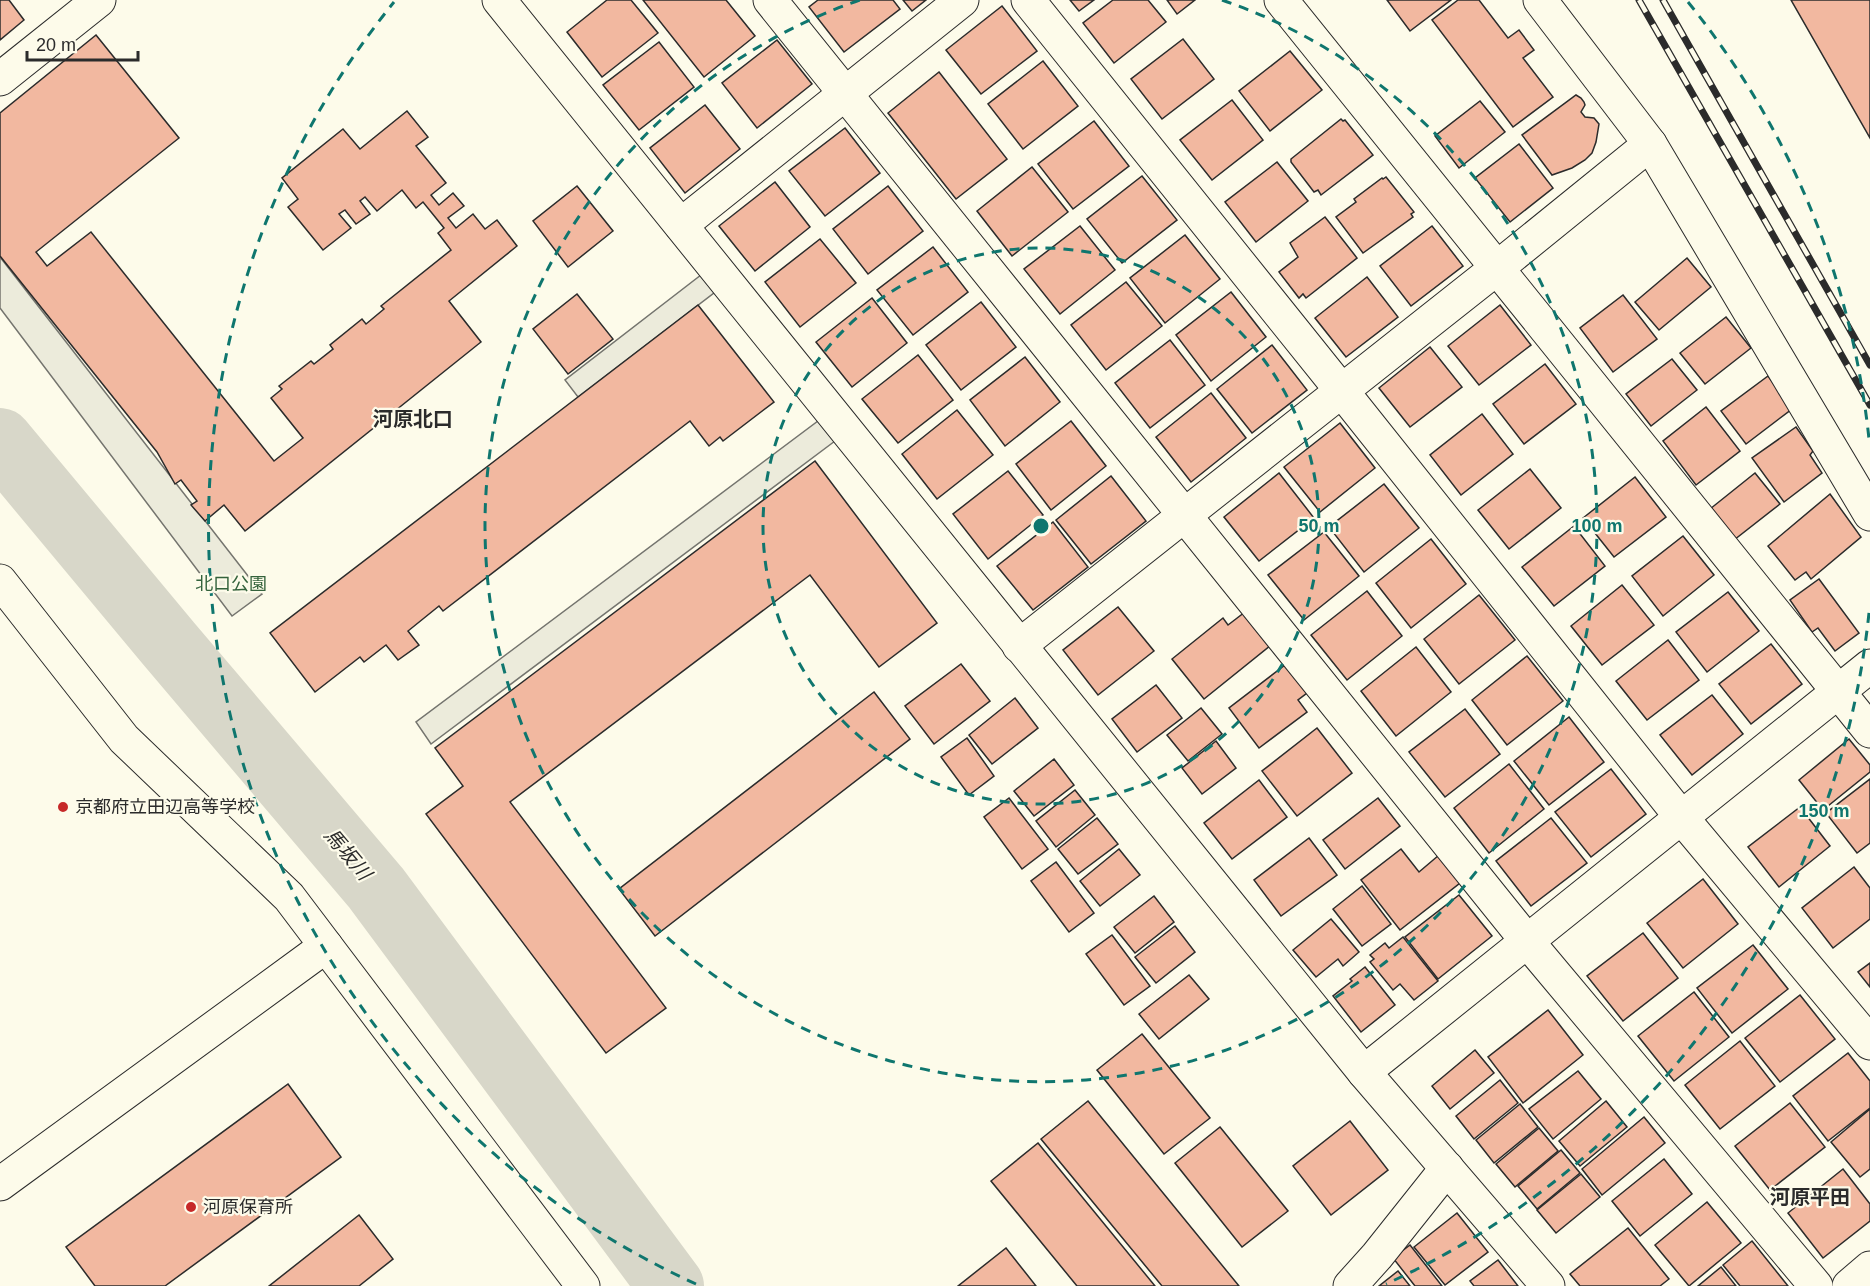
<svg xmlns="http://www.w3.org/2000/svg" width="1870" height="1286" font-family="Arial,'Noto Sans JP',sans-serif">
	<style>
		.green { fill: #ecebdb; stroke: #74746e; stroke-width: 1.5 }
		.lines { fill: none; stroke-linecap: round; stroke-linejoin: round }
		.river { stroke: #d8d7c9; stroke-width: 66 }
		.building { fill: #f2b8a0; stroke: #2b2b2b; stroke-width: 1.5 }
		.minor-casing { stroke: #2b2b2b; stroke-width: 35 }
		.minor { stroke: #fdfbea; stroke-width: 33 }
		.rail-casing { stroke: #2b2b2b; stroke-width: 7 }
		.rail { stroke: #fdfbea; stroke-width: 4.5; stroke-dasharray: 14; stroke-linecap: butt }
		.ring { fill: none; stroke: #0f766e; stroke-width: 3; stroke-dasharray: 10 8 }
		.poi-dot { fill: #c62828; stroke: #fdfbea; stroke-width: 2 }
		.labels { text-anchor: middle; stroke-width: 4.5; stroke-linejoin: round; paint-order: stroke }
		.park-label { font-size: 18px; fill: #34623c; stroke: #fdfbea }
		.poi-label { font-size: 18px; fill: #2b2b2b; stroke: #fdfbea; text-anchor: start }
		.neighbourhood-label { font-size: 20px; font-weight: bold; fill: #2b2b2b; stroke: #fdfbea }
		.water-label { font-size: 20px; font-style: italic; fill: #2b2b2b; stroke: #fdfbea }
		.centre { fill: #0f766e; stroke: #fdfbea; stroke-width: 3 }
		.ring-label { font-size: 18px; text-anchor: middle; font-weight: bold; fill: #0f766e; stroke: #fdfbea; stroke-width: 4.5; stroke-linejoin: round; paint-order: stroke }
	</style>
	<rect width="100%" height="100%" fill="#fdfbea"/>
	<g class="green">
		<polygon points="0,257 262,594 232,616 0,308"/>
		<polygon points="710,268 723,286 578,397 565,380"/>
		<polygon points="826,415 843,435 431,744 416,722"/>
	</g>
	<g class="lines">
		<polyline class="river" points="0,441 169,644 376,888 671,1286"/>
	</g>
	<g class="building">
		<polygon points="0,0 9,0 24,20 0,40"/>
		<polygon points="607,0 631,0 658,33 602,77 567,32"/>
		<polygon points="643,0 726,0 755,36 704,77"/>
		<polygon points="818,0 893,0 900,9 844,52 809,7"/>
		<polygon points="903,0 926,0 912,11"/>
		<polygon points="1070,0 1094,0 1079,11"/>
		<polygon points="1113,0 1148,0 1166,22 1114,63 1083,23"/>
		<polygon points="1167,0 1195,0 1177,14"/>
		<polygon points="1387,0 1451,0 1410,31"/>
		<polygon points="1458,0 1479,0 1508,38 1519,30 1534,50 1523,58 1553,97 1513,127 1432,20"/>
		<polygon points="1791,0 1870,0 1870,138"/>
		<polygon points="1002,6 1037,51 981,94 946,50"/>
		<polygon points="96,35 179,138 36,252 47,266 91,232 274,461 303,438 271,398 282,389 279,386 311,361 314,364 333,349 330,345 362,319 366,324 384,309 381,306 451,250 438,233 444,228 423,202 416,208 402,190 377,211 365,197 360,201 370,214 356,224 345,210 339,214 351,228 323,250 288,207 298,199 282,178 343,129 360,149 407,111 428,137 416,146 446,183 431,195 439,205 453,193 464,206 448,218 456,228 473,214 485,229 497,220 517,246 449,301 481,342 245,531 224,505 205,521 191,505 197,501 181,480 175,484 157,452 0,256 0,113"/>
		<polygon points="1183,39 1214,79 1162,119 1131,79"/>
		<polygon points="777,40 812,84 757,128 722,83"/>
		<polygon points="659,42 694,87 639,130 603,85"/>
		<polygon points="1290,51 1322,90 1270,131 1239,91"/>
		<polygon points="1043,61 1078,106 1023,149 988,104"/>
		<polygon points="939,72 1007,159 956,199 888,113"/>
		<polygon points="1576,95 1581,98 1584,102 1585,105 1581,112 1585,117 1594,118 1599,124 1596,142 1592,153 1585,160 1572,168 1552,175 1522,135"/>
		<polygon points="1232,100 1263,140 1212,180 1180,140"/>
		<polygon points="1480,101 1505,132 1459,168 1435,136"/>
		<polygon points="705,105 740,149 685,193 650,148"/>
		<polygon points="1341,119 1343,121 1345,120 1373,155 1321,195 1318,190 1314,192 1291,162 1291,159"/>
		<polygon points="1094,121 1129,166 1073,209 1038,164"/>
		<polygon points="845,128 880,173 825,216 789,171"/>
		<polygon points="1519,144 1553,188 1510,222 1475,178"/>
		<polygon points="1277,162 1308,201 1256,242 1225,202"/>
		<polygon points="1032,167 1068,212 1012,256 977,211"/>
		<polygon points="1142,176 1177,220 1122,263 1087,219"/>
		<polygon points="1386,177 1414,212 1411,214 1413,217 1363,253 1336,217 1356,202 1354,199 1382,178 1383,179"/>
		<polygon points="775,182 810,227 755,271 719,226"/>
		<polygon points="577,186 613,231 568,267 533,221"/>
		<polygon points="888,186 923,231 868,274 833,229"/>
		<polygon points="1325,217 1357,258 1306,298 1303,294 1299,298 1279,272 1298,257 1290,243"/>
		<polygon points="1080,226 1115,270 1060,314 1024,269"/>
		<polygon points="1432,226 1463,266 1411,306 1380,266"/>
		<polygon points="1185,235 1220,279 1165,323 1130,278"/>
		<polygon points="820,239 856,283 800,327 765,282"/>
		<polygon points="933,247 968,292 913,335 877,290"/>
		<polygon points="1687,258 1711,287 1659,330 1635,302"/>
		<polygon points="1367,277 1398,317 1346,357 1315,318"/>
		<polygon points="1126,282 1162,326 1106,370 1071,325"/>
		<polygon points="1231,292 1266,337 1211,381 1176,335"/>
		<polygon points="577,294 613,339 568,374 533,329"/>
		<polygon points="1623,295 1657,339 1613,372 1580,328"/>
		<polygon points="872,298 907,343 852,387 816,342"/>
		<polygon points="981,302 1016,347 961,390 926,345"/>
		<polygon points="698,305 774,402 723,441 720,437 709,446 690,421 443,611 439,606 408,631 419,645 398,660 386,645 364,662 360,657 315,692 270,633"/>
		<polygon points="1500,305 1531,345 1479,385 1448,346"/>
		<polygon points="1726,317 1751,348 1705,384 1680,353"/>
		<polygon points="1170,340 1205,385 1150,428 1115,383"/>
		<polygon points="1272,345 1307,390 1252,433 1217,389"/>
		<polygon points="1430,347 1462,387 1410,427 1379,388"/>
		<polygon points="918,355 953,400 898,443 862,399"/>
		<polygon points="1025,357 1060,402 1005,446 970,400"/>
		<polygon points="1672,359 1697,390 1651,426 1626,394"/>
		<polygon points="1545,364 1576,404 1524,444 1493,404"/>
		<polygon points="1768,376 1792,409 1746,444 1721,411"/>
		<polygon points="1211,393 1246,438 1191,482 1156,437"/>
		<polygon points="1706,407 1740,451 1696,485 1663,441"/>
		<polygon points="957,410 993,455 937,499 902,454"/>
		<polygon points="1482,414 1513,454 1461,495 1430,455"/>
		<polygon points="1071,421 1106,466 1051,510 1016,464"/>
		<polygon points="1340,423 1375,468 1320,512 1284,467"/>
		<polygon points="1796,427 1813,451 1810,455 1822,473 1784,502 1752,458"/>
		<polygon points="815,461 937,623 879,667 810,575 510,802 666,1008 606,1053 426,814 463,786 435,748"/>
		<polygon points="1530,469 1561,508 1509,549 1478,510"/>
		<polygon points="1008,471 1043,515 988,559 953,514"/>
		<polygon points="1279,473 1314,518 1259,561 1224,517"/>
		<polygon points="1755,473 1780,504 1734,540 1710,509"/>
		<polygon points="1111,476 1146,521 1091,564 1056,520"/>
		<polygon points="1635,477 1666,517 1614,557 1583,518"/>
		<polygon points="1384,484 1419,528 1364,572 1329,527"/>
		<polygon points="1830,494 1861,537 1811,579 1806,572 1795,580 1768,546"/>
		<polygon points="1053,522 1088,567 1033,610 997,566"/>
		<polygon points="1574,526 1605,566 1554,606 1522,567"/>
		<polygon points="1324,532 1359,576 1304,620 1268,575"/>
		<polygon points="1683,536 1714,575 1663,616 1632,576"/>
		<polygon points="1431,539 1466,584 1411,628 1376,583"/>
		<polygon points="1819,579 1859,633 1835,651 1818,628 1812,632 1790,600"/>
		<polygon points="1622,585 1654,625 1602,665 1571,626"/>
		<polygon points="1367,591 1402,636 1347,680 1311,635"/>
		<polygon points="1728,592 1759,631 1707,672 1676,632"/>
		<polygon points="1479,595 1515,640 1459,684 1424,639"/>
		<polygon points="1118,607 1154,651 1098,695 1063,650"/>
		<polygon points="1245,612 1271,645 1204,699 1172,659 1223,618 1228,625"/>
		<polygon points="1668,640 1699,680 1647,720 1616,681"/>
		<polygon points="1771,644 1802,684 1751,724 1719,684"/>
		<polygon points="1416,647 1451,692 1396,736 1361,691"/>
		<polygon points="1527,656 1563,701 1507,745 1472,700"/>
		<polygon points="961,664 990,701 934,744 905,706"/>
		<polygon points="1285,665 1307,693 1298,700 1307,712 1259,748 1229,708"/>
		<polygon points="1156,685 1182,718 1137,752 1112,719"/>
		<polygon points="874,692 910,739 655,936 619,889"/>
		<polygon points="1712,695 1743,734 1692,775 1660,735"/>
		<polygon points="1015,698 1038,728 992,764 969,735"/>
		<polygon points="1201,708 1222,734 1188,761 1167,735"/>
		<polygon points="1465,709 1500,754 1445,797 1409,752"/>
		<polygon points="1569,717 1604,762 1549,805 1514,761"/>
		<polygon points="1317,728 1352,773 1297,816 1262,771"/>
		<polygon points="967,738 994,776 969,795 941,757"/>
		<polygon points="1849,739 1870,765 1870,772 1823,810 1799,780"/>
		<polygon points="1216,741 1236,768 1202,794 1182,768"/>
		<polygon points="1054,759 1074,785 1034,816 1014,791"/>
		<polygon points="1509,764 1544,809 1489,853 1454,808"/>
		<polygon points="1611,769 1646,814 1591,857 1555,812"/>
		<polygon points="1870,779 1870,843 1857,853 1826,813"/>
		<polygon points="1259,780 1287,817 1232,859 1204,823"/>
		<polygon points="1075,790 1095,815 1056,847 1036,821"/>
		<polygon points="1009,798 1048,849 1022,869 984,817"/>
		<polygon points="1378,798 1400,826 1345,869 1323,840"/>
		<polygon points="1800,807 1830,846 1779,887 1748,847"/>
		<polygon points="1097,818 1118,844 1078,874 1058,849"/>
		<polygon points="1551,818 1587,863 1531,906 1496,861"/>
		<polygon points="1309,838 1337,875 1281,916 1254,880"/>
		<polygon points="1119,849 1140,875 1100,906 1080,881"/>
		<polygon points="1401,849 1419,872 1439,855 1460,883 1400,930 1361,880"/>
		<polygon points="1056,862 1094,913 1069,932 1031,881"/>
		<polygon points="1854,867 1870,888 1870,919 1833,948 1802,908"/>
		<polygon points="1703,879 1738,924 1683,968 1647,923"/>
		<polygon points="1362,886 1391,924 1362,946 1333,909"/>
		<polygon points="1459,895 1492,936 1438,979 1405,937"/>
		<polygon points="1154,896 1174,922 1135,953 1114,927"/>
		<polygon points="1331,919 1359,952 1343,966 1338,959 1316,977 1293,950"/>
		<polygon points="1175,926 1195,952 1156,983 1135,957"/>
		<polygon points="1643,933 1678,978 1623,1021 1587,976"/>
		<polygon points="1112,935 1150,986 1124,1005 1086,954"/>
		<polygon points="1403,937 1438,981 1414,1000 1400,984 1393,990 1370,962 1374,959 1370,955 1385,943 1389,948"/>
		<polygon points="1753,945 1788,989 1732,1033 1697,988"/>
		<polygon points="1870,963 1870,987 1858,972"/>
		<polygon points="1365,967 1395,1005 1361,1032 1333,996 1352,981 1350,979"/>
		<polygon points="1189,975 1209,999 1159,1039 1139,1014"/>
		<polygon points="1694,992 1729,1037 1674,1081 1638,1036"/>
		<polygon points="1800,995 1835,1039 1780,1082 1745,1038"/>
		<polygon points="1548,1010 1583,1055 1523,1103 1488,1057"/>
		<polygon points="1142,1034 1210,1118 1164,1154 1097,1070"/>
		<polygon points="1740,1041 1775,1086 1720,1129 1685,1085"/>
		<polygon points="1475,1050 1494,1073 1450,1109 1432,1086"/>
		<polygon points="1848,1053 1870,1081 1870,1108 1828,1141 1793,1096"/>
		<polygon points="1578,1071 1601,1099 1553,1139 1529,1109"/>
		<polygon points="1500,1080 1518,1103 1474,1139 1456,1116"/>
		<polygon points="288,1084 341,1157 165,1286 95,1286 66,1247"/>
		<polygon points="1088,1101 1239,1286 1162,1286 1041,1139"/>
		<polygon points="1606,1101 1627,1127 1580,1166 1559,1141"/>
		<polygon points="1790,1103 1825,1147 1770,1190 1735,1146"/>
		<polygon points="1520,1104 1538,1127 1494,1163 1476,1140"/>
		<polygon points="1870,1109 1870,1169 1860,1177 1831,1142"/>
		<polygon points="1644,1117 1665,1143 1602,1195 1582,1169"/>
		<polygon points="1350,1121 1388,1170 1331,1215 1293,1166"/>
		<polygon points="1220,1127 1288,1211 1242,1247 1175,1163"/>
		<polygon points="1539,1128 1558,1151 1515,1187 1496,1164"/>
		<polygon points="1038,1143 1155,1286 1077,1286 991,1181"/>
		<polygon points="1561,1150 1580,1173 1537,1209 1518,1186"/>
		<polygon points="1664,1159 1692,1194 1640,1236 1612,1201"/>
		<polygon points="1843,1169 1870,1204 1870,1221 1823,1258 1788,1213"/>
		<polygon points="1581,1174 1600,1197 1556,1233 1537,1210"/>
		<polygon points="1707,1202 1741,1243 1689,1286 1655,1245"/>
		<polygon points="1457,1213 1488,1252 1445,1285 1414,1247"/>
		<polygon points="359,1215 393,1259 359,1286 269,1286"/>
		<polygon points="1628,1228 1669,1279 1660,1286 1580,1286 1570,1274"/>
		<polygon points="1752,1241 1788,1286 1740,1286 1723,1265"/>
		<polygon points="1410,1245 1442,1286 1415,1286 1393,1258"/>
		<polygon points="1006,1248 1036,1286 958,1286"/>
		<polygon points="1498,1260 1518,1286 1474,1286 1470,1281"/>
		<polygon points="1721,1267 1736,1286 1698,1286"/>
		<polygon points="1398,1271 1410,1286 1379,1286"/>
	</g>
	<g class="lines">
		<g class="minor-casing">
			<g id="minor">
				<polyline points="499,0 1364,1072 1548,1286"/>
				<polyline points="770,0 1527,941 1816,1286"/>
				<polyline points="1028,0 1341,390 1682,818 1870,1043"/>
				<polyline points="1281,0 1870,731"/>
				<polyline points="1540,0 1650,144 1870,514"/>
				<polyline points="0,79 99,0"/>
				<polyline points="681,225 962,0"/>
				<polyline points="0,581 124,739 289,897 583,1286"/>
				<polyline points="1019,646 1497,268 1650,144"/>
				<polyline points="1364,1072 1870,666"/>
				<polyline points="0,1184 326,946"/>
				<polyline points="1350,1286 1377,1256 1447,1168"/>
				<polyline points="1849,1286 1870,1268"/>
			</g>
		</g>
		<use href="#minor" class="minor"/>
		<g class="rail-casing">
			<g id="rail">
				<polyline points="1639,0 1870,405"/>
				<polyline points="1663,0 1870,365"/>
			</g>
		</g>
		<use href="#rail" class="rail"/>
	</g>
	<g class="ring">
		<circle cx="1041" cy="526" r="278"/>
		<path d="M1222 0A556 556 0 1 1 860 0"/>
		<path d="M1869 613A833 833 0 0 1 1386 1284M696 1284A833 833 0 0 1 394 2M1688 2A833 833 0 0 1 1869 439"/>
	</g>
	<g class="poi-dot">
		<circle cx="63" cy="807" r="6"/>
		<circle cx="191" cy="1207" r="6"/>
	</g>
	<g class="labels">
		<g class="park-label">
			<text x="231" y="590">北口公園</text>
		</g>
		<g class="poi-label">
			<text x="75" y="813">京都府立田辺高等学校</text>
			<text x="203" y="1213">河原保育所</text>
		</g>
		<g class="neighbourhood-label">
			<text x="413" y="426">河原北口</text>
			<text x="1810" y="1204">河原平田</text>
		</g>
		<g class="water-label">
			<text transform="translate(348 854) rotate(50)" y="7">馬坂川</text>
		</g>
	</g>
	<circle cx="1041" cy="526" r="9" class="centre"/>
	<g class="ring-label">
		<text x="1319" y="532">50 m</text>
		<text x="1597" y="532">100 m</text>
		<text x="1824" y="817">150 m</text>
	</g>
	<path d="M27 51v9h111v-9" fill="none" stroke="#2b2b2b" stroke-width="3"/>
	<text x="36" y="51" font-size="18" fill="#2b2b2b" stroke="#fdfbea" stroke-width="4.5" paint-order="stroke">20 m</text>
</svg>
